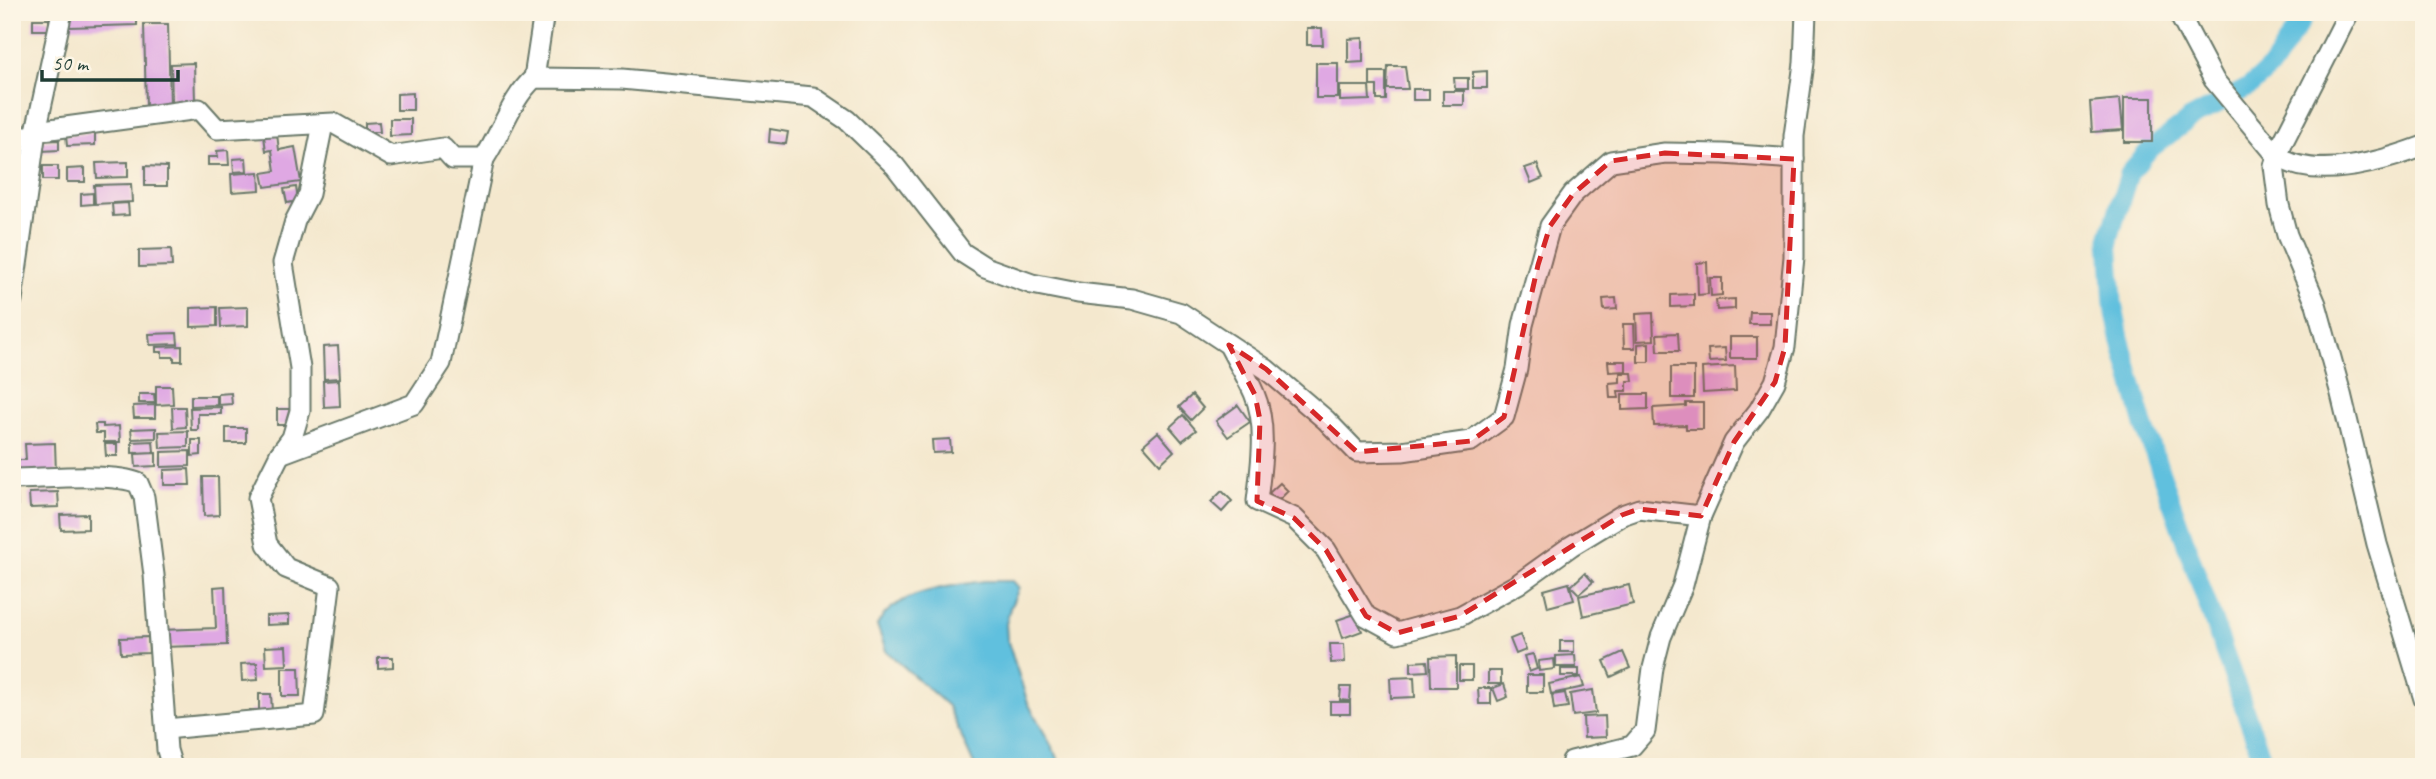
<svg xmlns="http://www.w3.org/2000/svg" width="2436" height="779" font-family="Caveat,sans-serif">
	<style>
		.water { fill: #60c0de; stroke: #407e89; stroke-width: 2 }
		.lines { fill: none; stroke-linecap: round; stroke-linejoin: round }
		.canal { stroke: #60c0de; stroke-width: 19 }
		.building { fill: #dfa8e3 }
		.street-casing { stroke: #6a796a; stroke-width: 23 }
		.street { stroke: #fff; stroke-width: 19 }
		.marked { fill: #d62828; fill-opacity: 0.2; stroke: #d62828; stroke-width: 5; stroke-dasharray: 14 9; stroke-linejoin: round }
	</style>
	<rect width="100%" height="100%" fill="#fcf5e5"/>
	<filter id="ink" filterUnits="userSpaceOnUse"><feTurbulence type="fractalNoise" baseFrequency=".0143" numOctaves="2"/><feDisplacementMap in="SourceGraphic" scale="14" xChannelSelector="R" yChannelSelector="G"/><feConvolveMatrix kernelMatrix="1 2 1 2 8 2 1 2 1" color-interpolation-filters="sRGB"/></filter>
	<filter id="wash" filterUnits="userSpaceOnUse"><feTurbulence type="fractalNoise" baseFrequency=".00686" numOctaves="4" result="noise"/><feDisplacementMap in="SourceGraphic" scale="28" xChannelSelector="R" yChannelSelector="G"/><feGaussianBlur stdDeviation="1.57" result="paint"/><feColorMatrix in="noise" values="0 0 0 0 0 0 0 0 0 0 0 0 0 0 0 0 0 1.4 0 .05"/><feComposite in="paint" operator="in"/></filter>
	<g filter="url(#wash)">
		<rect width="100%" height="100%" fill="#f4e8ce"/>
		<path class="water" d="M984 581H1013L1019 588 1010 608 1006 624 1007 639 1028 703 1058 758 1059 767H975L948 706 886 651 877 625C896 590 949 587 984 581Z"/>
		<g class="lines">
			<polyline class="canal" points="2265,767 2144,425 2120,338 2113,303 2109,239 2129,174 2149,150 2190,119 2249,87 2272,66 2307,12"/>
		</g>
		<g id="blocks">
			<g class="building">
				<polygon points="69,12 137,12 137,25 69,27"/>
				<polygon points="159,12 192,12 192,16 159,17"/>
				<rect x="33" y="19" width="16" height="11"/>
				<polygon points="144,24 168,24 170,106 146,107"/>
				<polygon points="1307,28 1322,28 1323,45 1307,45"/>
				<polygon points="1363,38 1363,62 1348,63 1348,39"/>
				<polygon points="194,63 195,102 172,102 171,64"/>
				<rect x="1316" y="63" width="22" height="35"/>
				<polygon points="1388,66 1405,66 1408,89 1387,89"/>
				<polygon points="1487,71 1487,88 1473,88 1473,72"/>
				<polygon points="1370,72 1386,72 1386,100 1377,100 1377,86 1370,86"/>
				<polygon points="1454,78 1468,78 1468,89 1455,89"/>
				<polygon points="1340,86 1369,86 1370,100 1340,101"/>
				<rect x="1413" y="89" width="16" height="11"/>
				<rect x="1443" y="91" width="21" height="14"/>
				<polygon points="413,93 413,110 397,110 397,94"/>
				<rect x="2124" y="98" width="28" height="44"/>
				<polygon points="2120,99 2123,130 2092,132 2090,102"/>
				<polygon points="390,119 411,119 411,135 390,136"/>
				<polygon points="379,122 380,132 365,132 365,123"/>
				<polygon points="770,129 788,132 786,144 769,142"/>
				<polygon points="95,133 95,145 67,146 66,135"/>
				<polygon points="277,134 279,150 295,147 301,182 265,187 262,173 275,171 272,150 266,151 264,136"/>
				<polygon points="59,140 59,150 42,151 42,141"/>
				<polygon points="228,150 229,165 208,165 208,157 218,157 217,151"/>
				<polygon points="246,158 247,171 234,172 233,159"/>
				<polygon points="128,162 128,177 97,178 96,163"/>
				<polygon points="1537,164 1543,178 1531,183 1525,168"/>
				<rect x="43" y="166" width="15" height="14"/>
				<polygon points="145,166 167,167 167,186 145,186"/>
				<polygon points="85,168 85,182 67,182 67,169"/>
				<polygon points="259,172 260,190 232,192 231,174"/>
				<polygon points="131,184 132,202 95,204 94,185"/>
				<polygon points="296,187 298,201 287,203 284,189"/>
				<polygon points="93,193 93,204 81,205 81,194"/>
				<polygon points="128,203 129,215 113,216 112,204"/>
				<polygon points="171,249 172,266 139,267 139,250"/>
				<polygon points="1707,262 1708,294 1698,295 1697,263"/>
				<polygon points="1710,278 1722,278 1722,295 1711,296"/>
				<polygon points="1694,294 1694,306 1671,307 1671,295"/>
				<polygon points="1616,298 1617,309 1604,310 1603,299"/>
				<polygon points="1735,299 1735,309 1717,310 1716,300"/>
				<polygon points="217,307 217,326 191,327 191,308"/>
				<polygon points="248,307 248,326 221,327 220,308"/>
				<polygon points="1750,312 1770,312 1770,324 1749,324"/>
				<polygon points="1653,313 1654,340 1637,341 1636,314"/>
				<polygon points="1623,324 1634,324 1635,348 1624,348"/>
				<polygon points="177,333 178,344 150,345 149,334"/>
				<polygon points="1678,333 1679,351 1658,351 1657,334"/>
				<rect x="1730" y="337" width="27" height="21"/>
				<polygon points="1649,343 1649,362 1638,362 1638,344"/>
				<polygon points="182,346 182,361 174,361 174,357 162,357 162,352 156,352 156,347"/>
				<polygon points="338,346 340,378 324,379 323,347"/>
				<polygon points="1725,348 1726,361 1709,362 1708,349"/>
				<polygon points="1608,361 1626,361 1626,371 1609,372"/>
				<polygon points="1735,366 1736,391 1703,393 1702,368"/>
				<rect x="1671" y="367" width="23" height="31"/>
				<polygon points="1620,373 1632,373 1633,381 1627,381 1627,391 1618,391 1619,398 1610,398 1609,383 1620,382"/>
				<polygon points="339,380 340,406 324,407 323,381"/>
				<polygon points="156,386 172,386 173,404 156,405"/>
				<polygon points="231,393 232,404 218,405 218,394"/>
				<polygon points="139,394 154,394 155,403 139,403"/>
				<polygon points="1622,394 1648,394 1648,409 1622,410"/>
				<polygon points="1192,395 1203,408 1191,420 1179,407"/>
				<polygon points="191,396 217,396 217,405 191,406"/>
				<polygon points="1686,403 1703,403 1703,429 1686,429 1686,425 1654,426 1653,408 1686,406"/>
				<polygon points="155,405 155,418 134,418 133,406"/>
				<polygon points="1238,405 1250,422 1228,437 1216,421"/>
				<polygon points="172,407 185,407 186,427 173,428"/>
				<polygon points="221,407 221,414 198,414 198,430 191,430 190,408"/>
				<rect x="277" y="409" width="13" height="16"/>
				<polygon points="1183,415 1196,430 1182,441 1170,427"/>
				<polygon points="95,424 103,424 103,427 119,426 120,442 104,442 104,433 96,433"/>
				<polygon points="156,428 156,438 132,439 131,429"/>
				<rect x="226" y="428" width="20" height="15"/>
				<polygon points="188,431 188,447 160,448 159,432"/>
				<polygon points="1158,432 1174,451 1160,464 1143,445"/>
				<polygon points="950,439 951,452 933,453 932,440"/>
				<polygon points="192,440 201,440 201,455 192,456"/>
				<polygon points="153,441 154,452 132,453 132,442"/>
				<polygon points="55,443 56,474 12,475 12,460 26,460 25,444"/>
				<polygon points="105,444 117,444 117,456 106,456"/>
				<polygon points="190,451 190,466 161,467 161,452"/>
				<polygon points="156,453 156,466 136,467 135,454"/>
				<polygon points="189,469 190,485 164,485 164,470"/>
				<polygon points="203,477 218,477 219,515 204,516"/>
				<polygon points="1280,483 1288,491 1278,501 1269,493"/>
				<polygon points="1222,491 1232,501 1222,512 1211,502"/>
				<polygon points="12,492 17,492 18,536 12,537"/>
				<polygon points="58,492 59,507 30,508 29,493"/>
				<polygon points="88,514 88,529 61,530 60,515"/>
				<polygon points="1585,573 1593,582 1579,594 1571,586"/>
				<polygon points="1569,583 1574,600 1548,607 1544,590"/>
				<polygon points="1629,585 1633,604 1583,616 1579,596"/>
				<polygon points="225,586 227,645 162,647 161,630 216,628 214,587"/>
				<polygon points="1355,614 1362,631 1343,638 1337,620"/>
				<polygon points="289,615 289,624 266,625 266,616"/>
				<polygon points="1520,635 1526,650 1516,654 1510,639"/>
				<polygon points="148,637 149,653 121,654 120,638"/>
				<rect x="1560" y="641" width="14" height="11"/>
				<polygon points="1330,644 1344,644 1345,662 1331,663"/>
				<polygon points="286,646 287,665 266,666 265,647"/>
				<polygon points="1623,652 1630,668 1611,677 1604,661"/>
				<polygon points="1533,654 1537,669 1529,672 1524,656"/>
				<polygon points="1575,655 1576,667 1556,667 1556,656"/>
				<polygon points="1456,656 1456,687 1431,687 1430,657"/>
				<polygon points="378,657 393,657 393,667 378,668"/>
				<polygon points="1554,659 1555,669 1539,671 1538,661"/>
				<polygon points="1427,661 1428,671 1411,672 1411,662"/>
				<polygon points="257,663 258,680 242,681 241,664"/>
				<rect x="1459" y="666" width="13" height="14"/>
				<polygon points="282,668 299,668 300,696 282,696"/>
				<rect x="1561" y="669" width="18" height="7"/>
				<rect x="1488" y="671" width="13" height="13"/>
				<rect x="1527" y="675" width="16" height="17"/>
				<polygon points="1414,677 1415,697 1391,698 1390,678"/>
				<polygon points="1581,677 1584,687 1551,694 1549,684"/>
				<polygon points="1504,684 1508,697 1498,701 1493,688"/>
				<polygon points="1341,687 1351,687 1350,701 1340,700"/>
				<polygon points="1478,688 1491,688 1491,704 1479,704"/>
				<polygon points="1593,690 1596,713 1573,716 1570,694"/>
				<polygon points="1565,693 1568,707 1554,709 1552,695"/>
				<polygon points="259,694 271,694 272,712 250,715 250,710 259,710"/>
				<rect x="1330" y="702" width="20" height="12"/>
				<polygon points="1605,716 1606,737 1584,738 1583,717"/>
			</g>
		</g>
	</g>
	<g filter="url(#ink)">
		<use href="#blocks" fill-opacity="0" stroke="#6a796a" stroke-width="2"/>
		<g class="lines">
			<g class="street-casing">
				<g id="street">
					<path d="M2178 12 2214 80 2277 156C2315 182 2384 161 2424 146"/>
					<polyline points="2349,12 2283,142 2274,166 2279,205 2287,235 2316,304 2341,394 2377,544 2424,699"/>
					<polyline points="534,78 544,12"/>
					<path d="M36 131 199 109 217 129 333 123 391 156 443 148 453 159H484C502 132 510 100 534 78L622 79 813 97 847 120 895 166 963 253 985 267 1032 284 1078 293 1132 299 1181 313 1266 369 1326 420 1357 452 1402 451 1471 441 1504 417 1517 369 1523 325 1550 226 1573 194 1611 161 1665 153 1723 154 1794 159V257L1785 347 1775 382 1759 410 1734 442 1701 516 1683 585 1661 637 1653 668 1645 731 1632 746 1572 761 1571 767"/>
					<polyline points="12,136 35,136"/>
					<polyline points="1794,159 1794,136 1804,63 1806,12"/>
					<polyline points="12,300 36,131 62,12"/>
					<path d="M1229 345C1237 361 1247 377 1254 393 1268 425 1261 467 1257 501L1294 518 1326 550 1366 616 1397 633 1460 616 1518 584 1571 546 1622 515 1639 509 1701 516"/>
					<polyline points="280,454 414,404 441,363 484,159"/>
					<path d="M12 479C42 479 113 472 138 483L144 497 154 575 167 750 172 767"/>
					<polyline points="166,729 314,715 330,586 286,568 267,544 258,498 280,454 292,438 300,411 300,368 283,263 295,221 309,194 323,124"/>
				</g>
			</g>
			<use href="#street" class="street"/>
		</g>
	</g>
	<path class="marked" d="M1665 153 1794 159 1785 347 1775 382 1734 442 1701 516 1639 509 1622 515 1460 616 1397 633 1366 616 1326 550 1294 518 1257 501 1260 420 1255 395 1229 345 1266 369 1357 452 1471 441 1504 417 1538 265 1550 226 1573 194 1611 161Z"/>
	<rect width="2436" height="779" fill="none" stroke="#fcf5e5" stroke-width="42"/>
	<path d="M42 70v10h136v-10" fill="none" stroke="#1f3d34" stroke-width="3.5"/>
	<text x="52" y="70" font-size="21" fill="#1f3d34" stroke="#fcf5e5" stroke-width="5" paint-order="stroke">50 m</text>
</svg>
